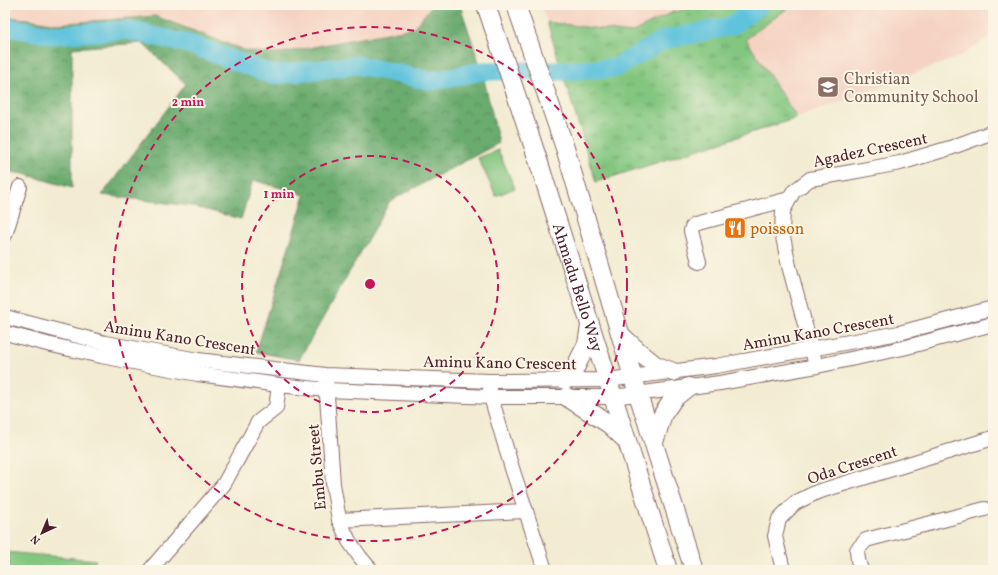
<svg xmlns="http://www.w3.org/2000/svg" width="998" height="575" font-family="Vollkorn,serif">
	<style>
		.built { fill: #f5d2c2 }
		.grass { fill: url(#grass-tufts); stroke: #667256 }
		.forest { fill: url(#forest-crowns); stroke: #5a654c }
		.park { fill: #83c680; stroke: #667256 }
		.lines { fill: none; stroke-linecap: round; stroke-linejoin: round }
		.river { stroke: #5ec3dc; stroke-width: 19 }
		.minor-casing { stroke: #856766; stroke-width: 16 }
		.major-casing { stroke: #856766; stroke-width: 20 }
		.minor { stroke: #fff; stroke-width: 14 }
		.major { stroke: #fff; stroke-width: 18 }
		.ring { fill: none; stroke: #c2185b; stroke-width: 2; stroke-dasharray: 7 5 }
		.labels { text-anchor: middle; stroke-width: 4; stroke-linejoin: round; paint-order: stroke }
		.education-label { font-size: 16px; fill: #785e54; stroke: #fcf5e5; text-anchor: start }
		.street-label { font-size: 16px; fill: #4a1f2b; stroke: #fcf5e5 }
		.food-label { font-size: 16px; fill: #c56008; stroke: #fcf5e5; text-anchor: start }
		.centre { fill: #c2185b; stroke: #fcf5e5; stroke-width: 2 }
		.ring-label { font-size: 12px; text-anchor: middle; font-weight: bold; fill: #c2185b; stroke: #fcf5e5; stroke-width: 4; stroke-linejoin: round; paint-order: stroke }
	</style>
	<defs>
		<pattern id="grass-tufts" width="24" height="20" patternUnits="userSpaceOnUse"><rect width="24" height="20" fill="#83c680"/><path d="M3 7l-1-3M5 7V3M7 7l1-3M15 17l-1-3M17 17v-4M19 17l1-3" fill="none" stroke="#6da069"/></pattern>
		<pattern id="forest-crowns" width="20" height="18" patternUnits="userSpaceOnUse"><rect width="20" height="18" fill="#6aab6e"/><path d="M2 6a3 3 0 1 1 6 0M12 15a3 3 0 1 1 6 0" fill="none" stroke="#598b5b"/></pattern>
	</defs>
	<rect width="100%" height="100%" fill="#fcf5e5"/>
	<filter id="ink" filterUnits="userSpaceOnUse"><feTurbulence type="fractalNoise" baseFrequency=".025" numOctaves="2"/><feDisplacementMap in="SourceGraphic" scale="8" xChannelSelector="R" yChannelSelector="G"/><feConvolveMatrix kernelMatrix="1 2 1 2 8 2 1 2 1" color-interpolation-filters="sRGB"/></filter>
	<filter id="wash" filterUnits="userSpaceOnUse"><feTurbulence type="fractalNoise" baseFrequency=".012" numOctaves="4" result="noise"/><feDisplacementMap in="SourceGraphic" scale="16" xChannelSelector="R" yChannelSelector="G"/><feGaussianBlur stdDeviation="0.9" result="paint"/><feColorMatrix in="noise" values="0 0 0 0 0 0 0 0 0 0 0 0 0 0 0 0 0 1.4 0 .05"/><feComposite in="paint" operator="in"/></filter>
	<g filter="url(#wash)">
		<rect width="100%" height="100%" fill="#f3ecd3"/>
		<g class="built">
			<polygon points="5,5 433,5 413,28 276,54 247,51 155,16 57,24 28,19 5,17"/>
			<polygon points="541,5 708,5 673,12 631,33 547,22"/>
			<polygon points="792,5 993,5 993,34 961,56 797,118 746,39"/>
		</g>
		<polygon class="grass" points="708,5 792,5 746,39 797,118 596,182 547,22 631,33 673,12"/>
		<polygon class="forest" points="433,5 460,5 482,71 499,143 390,201 299,360 256,352 305,195 253,180 241,219 191,206 102,195 186,84 142,43 72,48 72,188 24,174 5,171 5,17 28,19 57,24 155,16 247,51 276,54 413,28"/>
		<g class="park">
			<polygon points="498,150 515,188 496,196 478,158"/>
			<polygon points="5,552 96,560 92,570 5,570"/>
		</g>
		<g class="lines">
			<polyline class="river" points="5,27 53,35 127,30 189,44 273,75 357,65 432,81 482,71 562,71 615,68 663,40 731,26 760,5"/>
		</g>
	</g>
	<g filter="url(#ink)">
		<g class="lines">
			<g class="minor-casing">
				<g id="minor">
					<polyline points="5,235 20,187"/>
					<polyline points="699,262 691,231 692,227 695,224 789,199"/>
					<polyline points="5,317 105,343 198,360 325,375 489,381 607,380 716,366 899,333 993,308"/>
					<polyline points="5,333 47,344 101,356 198,374 279,385 327,390 491,397 613,397 720,383 817,366 903,348 993,324"/>
					<polyline points="814,358 789,266 782,232 783,211 793,192 810,179 846,173 900,163 950,148 993,132"/>
					<polyline points="326,381 333,484 339,520 349,541 360,557 371,570"/>
					<polyline points="490,389 491,397 511,465 545,570"/>
					<polyline points="339,520 526,511"/>
					<polyline points="150,570 224,484 258,422 276,408 279,385"/>
					<polyline points="783,570 775,536 779,519 795,503 817,492 993,438"/>
					<polyline points="861,570 858,560 857,550 866,540 985,509"/>
				</g>
			</g>
			<g class="major-casing">
				<g id="major">
					<path id="s1" d="M486 5 537 157 668 570"/>
					<polyline points="516,5 565,148 638,394 694,570"/>
					<polyline points="622,336 639,352 655,365 673,372"/>
					<polyline points="565,380 576,366 587,344 590,326"/>
					<polyline points="567,397 609,424 627,441"/>
					<polyline points="654,442 663,414 674,398 688,387"/>
				</g>
			</g>
			<use href="#minor" class="minor"/>
			<use href="#major" class="major"/>
		</g>
	</g>
	<g class="ring">
		<circle cx="370" cy="284" r="128"/>
		<circle cx="370" cy="284" r="257"/>
	</g>
	<defs>
		<g id="school-square" transform="scale(1.15)"><rect x="-9" y="-9" width="18" height="18" rx="4" fill="#8d6e63" stroke="#fcf5e5"/><path d="M0-5L7-2L0 1L-7-2ZM-4 1L0 2.5L4 1V4Q0 6-4 4Z" fill="#fff"/></g>
		<g id="restaurant-square" transform="scale(1.15)"><rect x="-9" y="-9" width="18" height="18" rx="4" fill="#e8710a" stroke="#fcf5e5"/><path d="M-5-6h1v4h1v-4h1v4h1v-4h1v5L-1.5 .5V6h-2V.5L-5-1ZM5-6V6H3V1.5H1.5Q1.5-4 5-6Z" fill="#fff"/></g>
	</defs>
	<g fill-rule="evenodd">
		<use href="#school-square" x="828" y="87"/>
		<use href="#restaurant-square" x="735" y="228"/>
	</g>
	<g class="labels">
		<g class="education-label">
			<text x="844" y="84">Christian<tspan x="844" dy="18">Community School</tspan></text>
		</g>
		<g class="street-label">
			<text transform="translate(870 149) rotate(-12)" y="6">Agadez Crescent</text>
			<text dy="6" stroke="none"><textPath href="#s1" startOffset="297">Ahmadu Bello Way</textPath></text>
			<text transform="translate(818 331) rotate(-10)" y="6">Aminu Kano Crescent</text>
			<text transform="translate(180 337) rotate(9)" y="6">Aminu Kano Crescent</text>
			<text transform="translate(500 362) rotate(1)" y="6">Aminu Kano Crescent</text>
			<text transform="translate(852 464) rotate(-18)" y="6">Oda Crescent</text>
			<text transform="translate(316 467) rotate(-95)" y="6">Embu Street</text>
		</g>
		<g class="food-label">
			<text x="750" y="234">poisson</text>
		</g>
	</g>
	<circle cx="370" cy="284" r="6" class="centre"/>
	<g class="ring-label">
		<text x="188" y="106">2 min</text>
		<text x="279" y="198">1 min</text>
	</g>
	<rect width="998" height="575" fill="none" stroke="#fcf5e5" stroke-width="20"/>
	<g transform="translate(42 533) rotate(224)" stroke="#fcf5e5" stroke-width="3" paint-order="stroke">
	<path d="M0-3L7 15L0 10L-7 15Z" fill="#4a1f2b"/>
	<text y="-6" font-size="11" font-weight="bold" text-anchor="middle" fill="#4a1f2b">N</text>
	</g>
</svg>
